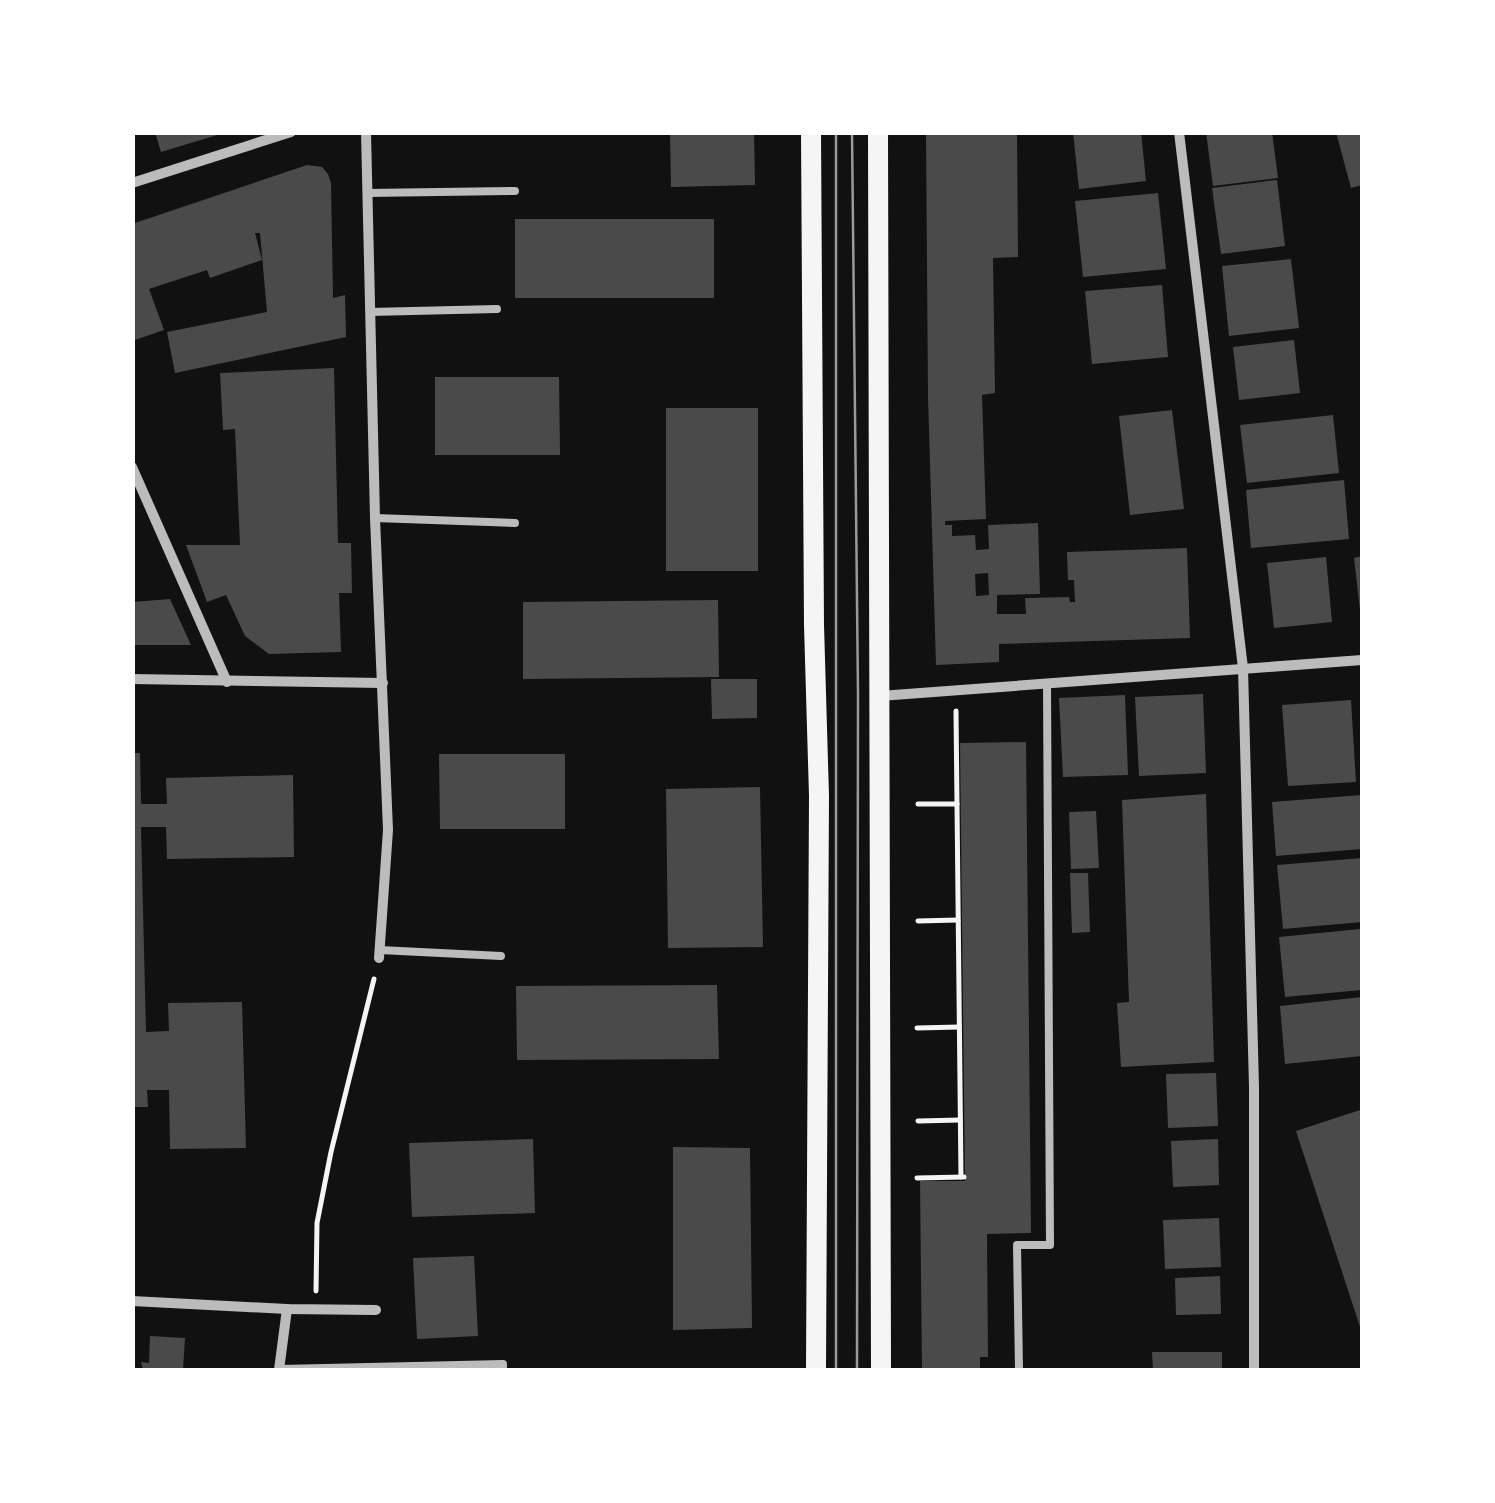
<svg xmlns="http://www.w3.org/2000/svg" width="1495" height="1503" font-family="'Fira Sans',sans-serif">
	<style>
		.building { fill: #4a4a4a; fill-rule: evenodd }
		.lines { fill: none; stroke-linecap: round; stroke-linejoin: round }
		.path { stroke: #f5f5f5; stroke-width: 5 }
		.service { stroke: #bcbcbc; stroke-width: 8 }
		.minor { stroke: #bcbcbc; stroke-width: 10 }
		.secondary { stroke: #f5f5f5; stroke-width: 20 }
		.tram { stroke: #9a9a9a; stroke-width: 2.5 }
	</style>
	<rect width="100%" height="100%" fill="#111"/>
	<g class="building">
		<polygon points="155,132 224,132 224,133 161,152"/>
		<polygon points="670,132 754,132 755,185 671,187"/>
		<path d="M926 132H1017L1018 257 993 258 995 393 982 395 986 519 945 521V525H952V536L975 535 976 550 989 549 988 525 1038 523 1040 594 997 595V614H1026L1025 598 1069 597 1070 602H1075L1074 580H1068L1067 552 1187 548 1190 638 999 644V662L936 665 928 396ZM988 573 989 595 976 596 975 574Z"/>
		<polygon points="1073,132 1141,132 1146,181 1079,189"/>
		<polygon points="1206,132 1272,132 1278,178 1213,186"/>
		<polygon points="1336,132 1362,132 1362,185 1351,188"/>
		<polygon points="307,165 322,167 328,174 331,183 333,298 345,295 346,337 175,373 167,332 267,312 260,233 255,233 262,260 210,278 207,270 149,289 164,330 132,341 132,224"/>
		<polygon points="1277,180 1285,246 1221,254 1212,188"/>
		<polygon points="1158,193 1166,269 1083,277 1075,201"/>
		<rect x="515" y="219" width="199" height="79"/>
		<polygon points="1291,259 1299,328 1229,336 1222,266"/>
		<polygon points="1162,285 1168,357 1092,364 1085,291"/>
		<polygon points="1294,340 1300,393 1239,400 1233,347"/>
		<polygon points="334,368 338,543 351,543 352,593 339,593 341,652 269,654 245,636 226,595 207,602 186,545 240,545 235,429 223,430 220,373"/>
		<polygon points="435,377 559,377 560,455 435,455"/>
		<rect x="666" y="408" width="92" height="163"/>
		<polygon points="1172,410 1184,509 1130,515 1119,416"/>
		<polygon points="1333,415 1339,473 1247,483 1240,425"/>
		<polygon points="1344,480 1349,539 1251,548 1246,490"/>
		<polygon points="1362,556 1362,610 1360,610 1354,558"/>
		<polygon points="1326,557 1332,622 1274,628 1267,563"/>
		<polygon points="170,599 191,645 132,645 132,602"/>
		<polygon points="718,600 719,677 523,679 523,602"/>
		<polygon points="711,679 757,679 757,718 712,719"/>
		<polygon points="1203,694 1206,773 1139,776 1135,697"/>
		<polygon points="1125,695 1128,775 1063,777 1059,698"/>
		<polygon points="1351,700 1356,782 1288,786 1282,705"/>
		<polygon points="1026,742 1031,1233 987,1234 988,1357 980,1357 980,1370 922,1370 920,1181 965,1181 960,743"/>
		<polygon points="132,753 140,753 141,804 167,804 166,778 293,775 294,857 167,859 166,827 141,827 146,1032 169,1031 168,1003 242,1002 246,1148 170,1149 169,1090 147,1090 148,1107 132,1107"/>
		<polygon points="439,754 565,754 565,829 440,829"/>
		<polygon points="760,787 763,947 668,948 666,789"/>
		<polygon points="1206,794 1214,1062 1121,1067 1117,1003 1129,1002 1122,800"/>
		<polygon points="1362,795 1362,849 1276,856 1272,802"/>
		<polygon points="1096,811 1099,868 1071,869 1069,812"/>
		<polygon points="1362,858 1362,922 1283,929 1277,865"/>
		<polygon points="1070,873 1088,873 1090,932 1072,933"/>
		<polygon points="1360,929 1362,990 1285,997 1279,937"/>
		<polygon points="717,985 719,1059 517,1060 516,986"/>
		<polygon points="1362,997 1362,1056 1285,1064 1280,1006"/>
		<polygon points="1216,1073 1218,1126 1168,1128 1166,1074"/>
		<polygon points="1360,1110 1362,1118 1362,1333 1296,1131"/>
		<polygon points="533,1139 535,1213 412,1217 409,1143"/>
		<polygon points="1218,1139 1219,1185 1173,1187 1171,1141"/>
		<polygon points="673,1147 750,1148 752,1328 673,1330"/>
		<polygon points="1219,1218 1221,1267 1165,1269 1163,1220"/>
		<polygon points="474,1256 478,1336 417,1339 413,1258"/>
		<polygon points="1220,1276 1221,1314 1176,1315 1175,1278"/>
		<polygon points="150,1336 185,1338 183,1370 143,1370 141,1362 149,1363"/>
		<polygon points="1152,1352 1222,1352 1222,1370 1153,1370"/>
	</g>
	<g class="lines">
		<g class="path">
			<polyline points="956,711 961,1177"/>
			<polyline points="918,804 957,804"/>
			<polyline points="918,921 958,920"/>
			<polyline points="917,1028 959,1027"/>
			<polyline points="918,1121 960,1120"/>
			<polyline points="917,1178 964,1177"/>
			<polyline points="316,1291 317,1223 331,1152 374,979"/>
		</g>
		<g class="service">
			<polyline points="367,193 515,191"/>
			<polyline points="370,312 497,309"/>
			<polyline points="375,518 515,523"/>
			<polyline points="380,950 501,956"/>
			<polyline points="280,1369 503,1364 503,1370"/>
			<polyline points="1019,1370 1017,1245 1050,1245 1047,683"/>
		</g>
		<g class="minor">
			<polyline points="366,132 375,518 388,830 379,958"/>
			<polyline points="1179,132 1243,668 1254,1087 1254,1370"/>
			<polyline points="132,183 291,132"/>
			<polyline points="132,467 227,682"/>
			<polyline points="132,679 383,683"/>
			<polyline points="880,696 1362,660"/>
			<polyline points="132,1301 287,1309 376,1310"/>
			<polyline points="279,1370 287,1309"/>
		</g>
		<g class="secondary">
			<polyline points="811,132 814,625 819,796 816,1370"/>
			<polyline points="878,132 881,1370"/>
		</g>
		<g class="tram">
			<polyline points="852,132 858,693 857,1370"/>
			<polyline points="836,1370 836,132"/>
		</g>
	</g>
	<rect width="1495" height="1503" fill="none" stroke="#ffffff" stroke-width="270"/>
</svg>
